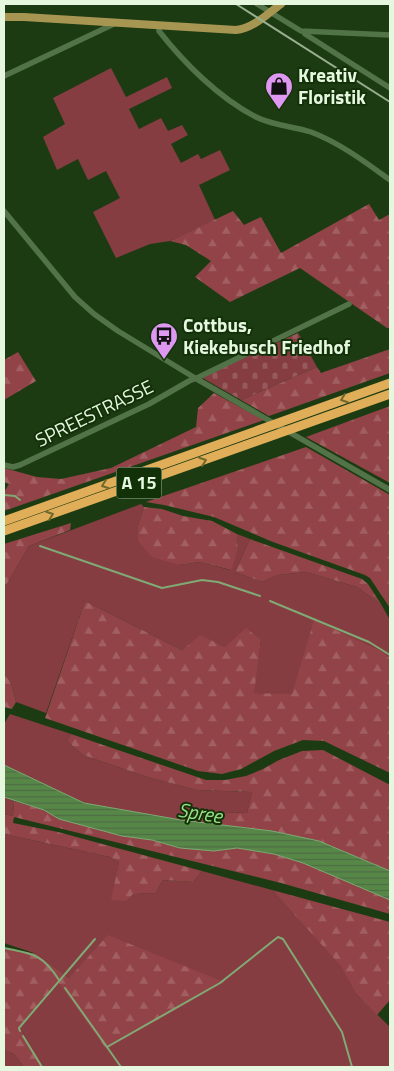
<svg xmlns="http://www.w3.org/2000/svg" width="394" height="1071" font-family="'Titillium Web',sans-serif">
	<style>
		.green { fill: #853d41 }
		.forest { fill: url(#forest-firs) }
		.cemetery { fill: url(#cemetery-stones) }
		.water { fill: url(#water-rules); stroke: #81a975 }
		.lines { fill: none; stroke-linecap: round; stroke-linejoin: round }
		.stream { stroke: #81a975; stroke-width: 2 }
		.minor { stroke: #527348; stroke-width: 5.5 }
		.major { stroke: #a79652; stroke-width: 8 }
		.highway { stroke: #e0ae59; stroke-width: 9 }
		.rail { stroke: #97ae8f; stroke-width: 2 }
		.oneway { stroke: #6f692c }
		.labels { text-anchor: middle; stroke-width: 4; stroke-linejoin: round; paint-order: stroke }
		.shield { fill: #133108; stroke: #a6bc9e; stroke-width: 1 }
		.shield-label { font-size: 18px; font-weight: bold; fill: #e5f7df }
		.poi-label { font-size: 19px; font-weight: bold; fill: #e5f7df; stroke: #133108; text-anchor: start }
		.street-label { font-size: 19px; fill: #e5f7df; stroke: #133108 }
		.water-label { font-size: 20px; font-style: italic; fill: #9adf86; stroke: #133108 }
	</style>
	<defs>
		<pattern id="forest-firs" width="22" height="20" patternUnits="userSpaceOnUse" patternTransform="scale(1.25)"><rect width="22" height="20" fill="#924347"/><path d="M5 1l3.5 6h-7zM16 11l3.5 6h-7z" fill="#a15f61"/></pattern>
		<pattern id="cemetery-stones" width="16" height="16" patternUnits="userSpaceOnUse" patternTransform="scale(1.25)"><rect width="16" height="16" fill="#853d41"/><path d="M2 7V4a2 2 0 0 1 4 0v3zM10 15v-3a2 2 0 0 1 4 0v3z" fill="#965a5c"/></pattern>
		<pattern id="water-rules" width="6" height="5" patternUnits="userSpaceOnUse" patternTransform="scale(1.25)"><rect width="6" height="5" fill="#568747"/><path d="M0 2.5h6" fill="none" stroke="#4e6c45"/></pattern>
	</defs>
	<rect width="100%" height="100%" fill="#1d3b13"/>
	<g class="green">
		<polygon points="111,68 126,97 167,77 172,88 129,109 139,129 161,118 168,131 182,125 188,135 171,144 181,163 198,154 201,159 220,150 230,170 199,185 215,220 170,241 150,244 116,258 93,212 120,198 106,171 88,180 78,159 57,170 43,137 65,124 53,98"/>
		<polygon points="141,504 144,507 138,525 179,565 199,562 230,570 238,550 237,534 250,539 235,572 262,582 278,575 306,572 357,587 381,604 390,620 390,658 385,653 292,695 253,693 261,640 225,647 200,636 182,650 85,601 46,713 16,702 11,683 6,677 4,677 4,589 29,546"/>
		<polygon points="10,714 71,734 67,741 83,755 147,777 197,790 252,792 247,813 187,811 181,820 84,803 4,765 4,724"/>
		<polygon points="4,797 14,801 13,816 4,814"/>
		<polygon points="4,834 110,857 119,862 112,900 133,894 155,893 163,880 193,882 202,871 272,890 342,966 356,994 390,1027 390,1067 44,1067 20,1028 59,983 69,978 37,954 4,943"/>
		<polygon points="4,1050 14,1054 24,1067 4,1067"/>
	</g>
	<g class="forest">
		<polygon points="369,204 379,220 390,214 390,328 387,328 300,268 230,302 195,277 211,261 186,245 170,241 233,211 244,225 261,217 281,253"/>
		<polygon points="390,349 390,373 269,416 241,400 317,367 321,373"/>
		<polygon points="18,352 36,381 4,400 4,360"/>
		<polygon points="214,393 264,420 4,511 4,492 9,484 4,482 4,468 37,477 61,479 111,468 196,427 198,408"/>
		<polygon points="390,406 390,483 306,437"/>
		<polygon points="306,447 390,495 390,608 370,578 365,575 273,542 214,517 164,505 146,502"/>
		<polygon points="144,507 162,509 183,516 212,521 237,534 238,550 231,570 199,562 179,565 152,557 138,541 138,525"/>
		<polygon points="71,523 70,530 29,546 4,589 4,544"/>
		<polygon points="250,539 362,579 368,584 381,604 357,587 306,572 278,575 262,582 235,572"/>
		<polygon points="85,601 182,650 200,635 225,647 246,628 261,640 254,693 292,694 314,620 385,653 390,658 390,773 324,741 303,740 274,751 241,769 222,774 198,771 45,718"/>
		<polygon points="6,676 11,683 16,702 12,709 4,707 4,677"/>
		<polygon points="71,734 206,780 225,780 246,776 263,769 279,760 302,751 323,750 390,785 390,871 319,841 272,831 181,820 186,811 247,813 252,792 197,790 147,777 83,755 67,741"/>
		<polygon points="14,801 44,810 59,819 122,836 152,840 180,848 214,851 237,848 274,854 303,863 390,900 390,914 281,883 14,817 13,823 58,832 202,871 193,882 163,880 155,893 133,894 126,901 111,900 119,862 110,857 4,834 4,814 13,816"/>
		<polygon points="272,890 390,922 390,1000 377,1015 356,994 341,966"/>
		<polygon points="108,935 224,982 106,1049 59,983 20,1028 44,1067 24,1067 14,1054 4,1050 4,948 37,954 69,978"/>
	</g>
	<polygon class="cemetery" points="298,333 317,367 241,400 201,377"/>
	<polygon class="water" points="4,765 84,803 181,820 272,831 319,841 390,871 390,900 303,863 274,854 237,848 214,851 180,848 152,840 122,836 59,819 44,810 4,797"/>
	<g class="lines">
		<g class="stream">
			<polyline points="4,495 15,496 20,500"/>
			<polyline points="40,546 162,588 202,580 218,582 260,596"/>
			<polyline points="270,601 369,642 390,655"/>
			<path d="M4 948C32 954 42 953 59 980"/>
			<polyline points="65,988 107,1047 220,983 278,937 283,939 342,1032 352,1067"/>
			<polyline points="20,1031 19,1028 95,939"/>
			<polyline points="23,1036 42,1067"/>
			<polyline points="107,1047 121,1067"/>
		</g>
		<g class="minor">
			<polyline points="257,4 301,31 390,35"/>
			<path d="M159 26V31C184 63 219 98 256 117 274 126 293 126 311 132 340 143 365 162 390 180"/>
			<polyline points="305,34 390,88"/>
			<polyline points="4,76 116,23"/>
			<polyline points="4,211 75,297 94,314 118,331 195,378 390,490"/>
			<polyline points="4,465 13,467 20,465 149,404 189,381 199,377 349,304"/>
		</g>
		<path class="major" d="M4 17H24L236 30C254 28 267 14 281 4"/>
		<g class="highway">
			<polyline points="4,521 390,383"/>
			<polyline points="4,531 390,394"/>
		</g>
		<polyline class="rail" points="236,4 390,102"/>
	</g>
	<defs><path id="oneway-chevron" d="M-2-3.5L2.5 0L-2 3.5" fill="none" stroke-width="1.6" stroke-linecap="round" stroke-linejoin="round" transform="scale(1.25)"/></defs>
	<g class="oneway">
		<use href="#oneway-chevron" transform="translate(344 399) rotate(160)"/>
		<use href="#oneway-chevron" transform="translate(203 461) rotate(-20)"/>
		<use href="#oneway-chevron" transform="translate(105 485) rotate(160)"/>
		<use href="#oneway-chevron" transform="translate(50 515) rotate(-20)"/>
	</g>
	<defs>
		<g id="shop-pin" transform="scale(1.4375)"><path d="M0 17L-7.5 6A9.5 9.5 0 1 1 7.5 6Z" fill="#de98f2" stroke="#133108"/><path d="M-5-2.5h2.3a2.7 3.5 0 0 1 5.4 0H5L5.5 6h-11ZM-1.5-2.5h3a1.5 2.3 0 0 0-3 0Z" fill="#111"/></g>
		<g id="bus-pin" transform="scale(1.4375)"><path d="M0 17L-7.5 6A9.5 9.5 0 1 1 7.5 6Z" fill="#de98f2" stroke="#133108"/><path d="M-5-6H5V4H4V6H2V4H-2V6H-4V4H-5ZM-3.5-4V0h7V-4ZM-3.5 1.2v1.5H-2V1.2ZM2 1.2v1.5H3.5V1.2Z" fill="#111"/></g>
	</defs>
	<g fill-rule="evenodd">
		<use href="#shop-pin" x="279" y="86"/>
		<use href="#bus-pin" x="164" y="336"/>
	</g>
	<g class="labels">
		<rect class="shield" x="116.5" y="467.5" width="45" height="31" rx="4"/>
		<g class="shield-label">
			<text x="139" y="489">A 15</text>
		</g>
		<g class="poi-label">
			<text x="298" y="82">Kreativ<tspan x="298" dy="22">Floristik</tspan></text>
			<text x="183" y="332">Cottbus,<tspan x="183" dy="22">Kiekebusch Friedhof</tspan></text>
		</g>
		<g class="street-label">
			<text transform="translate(94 413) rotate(-26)" y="7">SPREESTRASSE</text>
		</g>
		<g class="water-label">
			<text transform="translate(200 813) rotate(9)" y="7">Spree</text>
		</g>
	</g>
	<rect width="394" height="1071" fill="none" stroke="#e5f7df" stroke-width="10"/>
</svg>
